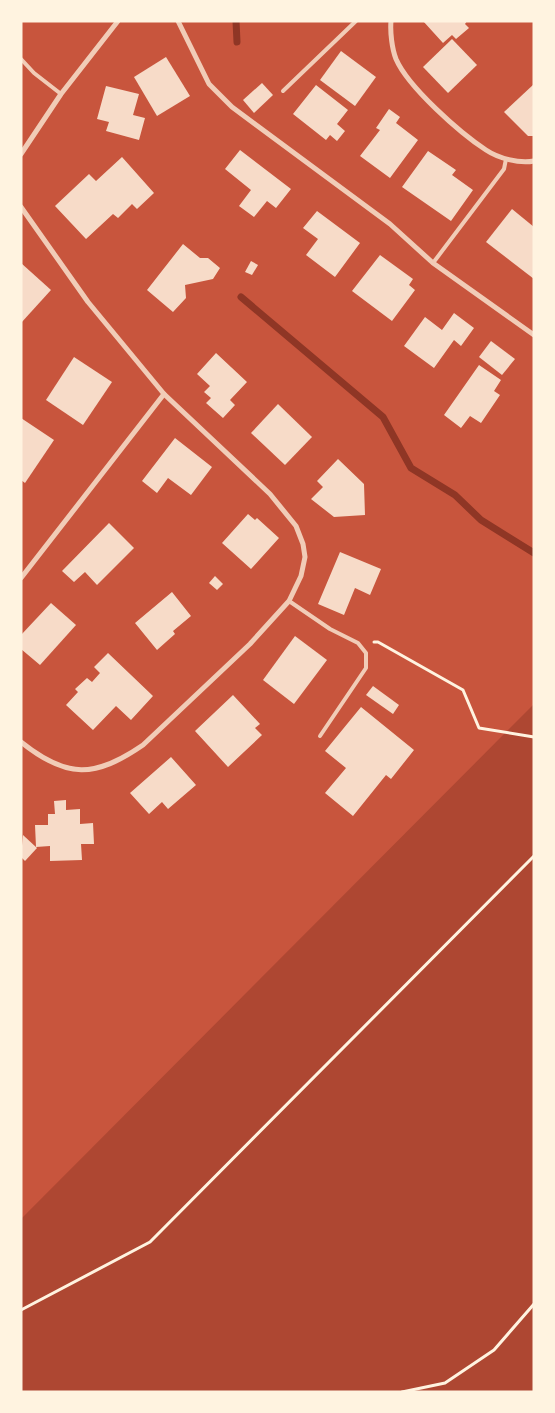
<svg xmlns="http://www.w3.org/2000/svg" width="555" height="1413" font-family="Inter,sans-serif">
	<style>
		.green { fill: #ae4732 }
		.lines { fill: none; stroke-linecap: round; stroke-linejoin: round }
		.stream { stroke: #8f3625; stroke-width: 7 }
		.building { fill: #f7dbc8 }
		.path { stroke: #fff3e0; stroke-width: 3 }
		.service { stroke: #f1ccb7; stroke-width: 4 }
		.minor { stroke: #f1ccb7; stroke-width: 5 }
	</style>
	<rect width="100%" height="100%" fill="#c8553d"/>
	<polygon class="green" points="534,704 534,1392 21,1392 21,1219"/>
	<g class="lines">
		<g class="stream">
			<polyline points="236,21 237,42"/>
			<polyline points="241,297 383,417 411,468 455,495 481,520 534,553"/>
		</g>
	</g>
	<g class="building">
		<polygon points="423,21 467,21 465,24 469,28 456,39 452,35 443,43"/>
		<polygon points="452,39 477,65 448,93 423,67"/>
		<polygon points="341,51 376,77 355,106 320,80"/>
		<polygon points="166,57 190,96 157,116 134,77"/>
		<polygon points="262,83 273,95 254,113 243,100"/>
		<polygon points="534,84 534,136 528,136 504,112"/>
		<polygon points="316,85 348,110 337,124 345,131 337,141 330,135 326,140 293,114"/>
		<polygon points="106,86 139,94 133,115 145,118 139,140 106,131 109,122 97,119"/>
		<polygon points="389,109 400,117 396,123 418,140 390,178 360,156 380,130 376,128"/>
		<polygon points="240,150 291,189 276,208 267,201 254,217 239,206 251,190 225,169"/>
		<polygon points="428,151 456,170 452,175 473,190 451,221 402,187"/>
		<polygon points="122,157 154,193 137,209 132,204 118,218 113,214 86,239 55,206 89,174 96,181"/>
		<polygon points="512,209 534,227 534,279 486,242"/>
		<polygon points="317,211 360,243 335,277 306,255 318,239 303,228"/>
		<polygon points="183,244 200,258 208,258 220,268 213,279 185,285 186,298 173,312 147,290"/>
		<polygon points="380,255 413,279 409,285 415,290 392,321 352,291"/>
		<polygon points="251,261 258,265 252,275 245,272"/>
		<polygon points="21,263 51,290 21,323"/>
		<polygon points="454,313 474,328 461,346 454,340 434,368 404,346 425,317 442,330"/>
		<polygon points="491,341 515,359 502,375 479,357"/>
		<polygon points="216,353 247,382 230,400 235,405 223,418 206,403 211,398 204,392 210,386 197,374"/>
		<polygon points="74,357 112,382 83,425 46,400"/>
		<polygon points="479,365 501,380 494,391 500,395 481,423 470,416 461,428 444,415"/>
		<polygon points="278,404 312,437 285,465 251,433"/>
		<polygon points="21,418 54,440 25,483 21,480"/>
		<polygon points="175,438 212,467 191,495 168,478 157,493 142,481"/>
		<polygon points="338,459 364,484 365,515 334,517 311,499 323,487 317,481"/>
		<polygon points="248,514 255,520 257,518 279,538 251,569 222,543"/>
		<polygon points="109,523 134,548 97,585 85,572 74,582 62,571"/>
		<polygon points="340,552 381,569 370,595 355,588 344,615 318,604"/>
		<polygon points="215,576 223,584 217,590 209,583"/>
		<polygon points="172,592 191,616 173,631 175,634 157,650 135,623"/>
		<polygon points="51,603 76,625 40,665 21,649 21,635"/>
		<polygon points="295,636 327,660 294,704 263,680"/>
		<polygon points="108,653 153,696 131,720 116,706 93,730 66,705 78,692 75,689 87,678 92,682 100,673 94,667"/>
		<polygon points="373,686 399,705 393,714 366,695"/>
		<polygon points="233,695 260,724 255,728 262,735 228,767 195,731"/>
		<polygon points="361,707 414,750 391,779 386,775 353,816 325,793 346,768 325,751"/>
		<polygon points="171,757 196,785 168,809 162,802 149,814 130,793"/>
		<polygon points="66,800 66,810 80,809 80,824 93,823 94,844 81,844 82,860 50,861 50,846 36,847 35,825 48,825 48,814 55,814 54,801"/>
		<polygon points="23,835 37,848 25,861 21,857"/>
	</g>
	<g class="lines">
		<g class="path">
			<polyline points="374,642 378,642 463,690 479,728 534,737"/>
			<polyline points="21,1310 150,1242 534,856"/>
			<polyline points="402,1392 445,1383 494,1350 534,1304"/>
		</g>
		<g class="service">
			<polyline points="21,59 34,73 61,94"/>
			<polyline points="283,91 356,21"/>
			<polyline points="433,263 504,169 506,159"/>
			<polyline points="289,601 330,629 358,643 366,653 366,668 320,736"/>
		</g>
		<g class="minor">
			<polyline points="178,21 209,84 232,107 390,224 433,263 534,335"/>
			<path d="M391 21C390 32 392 49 396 59 408 87 460 133 486 150 498 158 519 164 534 161"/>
			<polyline points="21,154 61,94 118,21"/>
			<path d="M21 207 88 302 164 394 270 494 296 526 303 544 305 557 301 576 289 601 250 644 143 745C95 778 67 779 21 742"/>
			<polyline points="21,578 164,394"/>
		</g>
	</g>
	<rect width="555" height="1413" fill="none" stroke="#fff3e0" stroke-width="45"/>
</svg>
